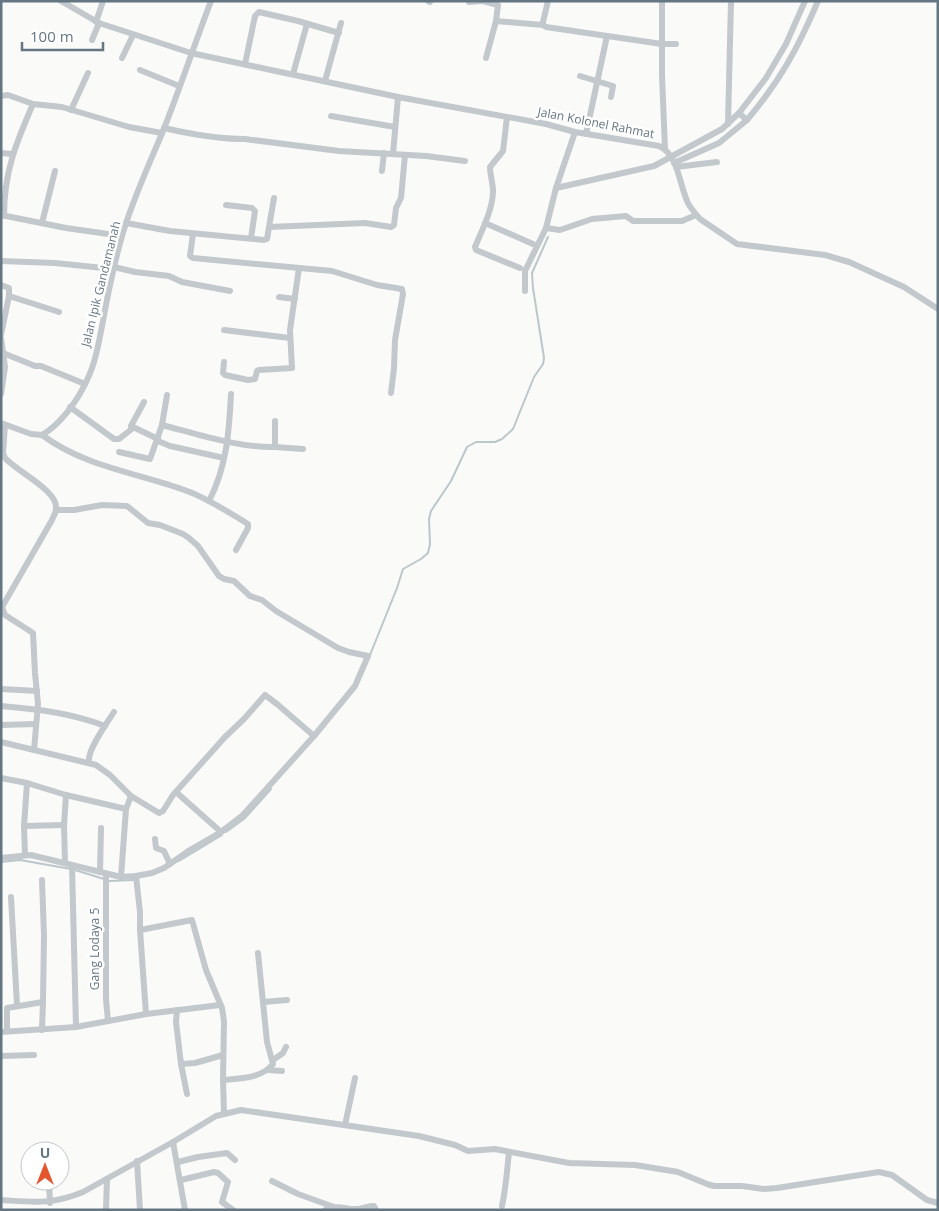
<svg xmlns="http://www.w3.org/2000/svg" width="939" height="1211" font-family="'Open Sans',sans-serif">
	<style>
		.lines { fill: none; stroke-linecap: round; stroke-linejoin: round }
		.stream { stroke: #bbc7cb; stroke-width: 2 }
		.minor { stroke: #c3c8cc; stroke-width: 6 }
		.labels { text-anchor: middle; stroke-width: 5; stroke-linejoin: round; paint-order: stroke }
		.street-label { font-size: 12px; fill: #657683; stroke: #fff }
	</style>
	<rect width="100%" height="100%" fill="#fafaf8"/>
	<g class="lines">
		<g class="stream">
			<polyline points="370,655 397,588 403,569 421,559 428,553 430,544 429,519 431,511 451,481 467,447 476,442 495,442 502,439 513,429 534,377 543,364 544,358 533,288 532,273 548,237"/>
			<polyline points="226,832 244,819 271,789"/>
			<polyline points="179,861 222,835"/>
			<polyline points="1,862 20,860 71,869"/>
			<polyline points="75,870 104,879"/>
			<polyline points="109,881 134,880"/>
		</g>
		<g class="minor">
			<path d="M61 1 99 23 191 53 398 97 546 124 575 132 659 146C679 155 679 185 688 203 691 209 696 214 700 219L737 244 825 255 849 262 904 287 938 309"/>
			<polyline points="428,1 430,2"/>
			<polyline points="483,1 498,5 496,21"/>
			<polyline points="548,1 543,22 543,25 546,27 662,44 676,44"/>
			<polyline points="662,1 662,75 665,149"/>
			<polyline points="469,2 482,1"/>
			<polyline points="96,22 103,1"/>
			<polyline points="92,40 99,23"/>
			<polyline points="122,58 133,35"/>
			<polyline points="486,58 496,21 543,25"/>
			<polyline points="245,64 255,16 259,12 298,21 339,33"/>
			<polyline points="140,70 179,86"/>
			<polyline points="293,74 307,24"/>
			<polyline points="580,76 613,86 611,97"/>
			<polyline points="325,81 341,23"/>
			<polyline points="1,96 8,95 33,104 62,107 129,127 162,133"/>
			<polyline points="71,110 88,73"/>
			<path d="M739 113 747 120C780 81 798 48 818 1"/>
			<polyline points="331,116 395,127"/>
			<path d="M507 117 503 151 490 167C490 175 493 183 493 191 493 209 482 230 475 247L476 250 520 268"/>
			<polyline points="728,124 731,1"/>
			<path d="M164 128C190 134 218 139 245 139L339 151 426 156 465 161"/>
			<polyline points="586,134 607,36"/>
			<polyline points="1,153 12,154"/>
			<polyline points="393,154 398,97"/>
			<polyline points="674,163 719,143 747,120"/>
			<polyline points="676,167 717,162"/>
			<polyline points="382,171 384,153"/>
			<polyline points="556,188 654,166 722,129 739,113 766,78 786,44 805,1"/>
			<polyline points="226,205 252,208 255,211 251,238"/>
			<polyline points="1,215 66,228 122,236"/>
			<path d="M4 216C4 172 16 143 33 104"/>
			<polyline points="42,223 55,171"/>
			<polyline points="126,223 170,231 264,240 267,239 269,227 365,223 391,227 394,225 396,208 401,198 405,155"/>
			<polyline points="485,223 533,244"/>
			<polyline points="269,227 274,198"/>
			<polyline points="546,228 560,230 592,219 626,216 633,221 682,221 696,215"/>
			<polyline points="193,234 190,256 193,258 332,271 377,285 402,289 403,294 395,340 394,368 391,393"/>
			<polyline points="1,261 55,263 113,269"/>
			<polyline points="114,267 135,272 169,276 182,282 230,291"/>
			<polyline points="1,285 9,288 9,296 1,335"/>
			<polyline points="525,291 525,271 546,228 556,188 575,132"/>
			<polyline points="9,296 59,312"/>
			<polyline points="279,297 295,299"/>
			<polyline points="224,330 290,338"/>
			<polyline points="1,338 5,367 1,394"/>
			<polyline points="3,353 35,366 41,366 85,384"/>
			<polyline points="224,362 223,373 225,375 248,380 255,379 257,371 259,370 292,368 290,330 299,268"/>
			<polyline points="144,402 131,426 158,439"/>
			<polyline points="70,407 114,439 119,439 133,428"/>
			<path d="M1 423 31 434 42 435C61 424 78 400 87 380 96 362 99 341 103 321 108 293 114 264 122 236 133 198 150 163 165 126 181 85 195 43 211 1"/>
			<path d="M5 425 3 453 5 458C16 471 59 491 56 509 56 513 53 517 52 520L2 607 5 615 33 633 35 673 38 704 34 750"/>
			<polyline points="162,425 167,395"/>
			<path d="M42 435C85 467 138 473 187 491 209 499 228 512 248 524V528L236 550"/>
			<polyline points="158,441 170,446 224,458"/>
			<polyline points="275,447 303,449"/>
			<path d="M119 452 150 459 162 425C197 434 239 448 275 447V421"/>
			<path d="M209 501C227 466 229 432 231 394"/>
			<polyline points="1,689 37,691"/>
			<path d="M1 706C37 709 71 713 105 726"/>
			<polyline points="1,725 36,724"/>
			<polyline points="1,742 96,765 110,775 131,796 159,813 163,811 173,795 225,737 244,719 265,695 277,704 314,736"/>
			<path d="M89 762C87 750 107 723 114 712"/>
			<polyline points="1,778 27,783 66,795 126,809"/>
			<polyline points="176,792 221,832"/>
			<polyline points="24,826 64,825"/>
			<polyline points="155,839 156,848 164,851 170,864"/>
			<polyline points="25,855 24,826 27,783"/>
			<polyline points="1,858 31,855 121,877 136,876 152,873 164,868 190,850 221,832 242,816 314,736 355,686 368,656 349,652 338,648 276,611 262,600 250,596 234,581 224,579 219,576 198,546 189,538 183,534 160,525 148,523 127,506 102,505 74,510 56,510"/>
			<polyline points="65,863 64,825 66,795"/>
			<polyline points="72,865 76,1027"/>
			<polyline points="100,872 101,828"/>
			<polyline points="106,874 106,999 108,1021"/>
			<polyline points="136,876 140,912 140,930 146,1014"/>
			<polyline points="121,877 126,809 131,796"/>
			<polyline points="11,897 17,1005"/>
			<polyline points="140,930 192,920 206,970 222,1008 224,1021 223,1080 224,1113"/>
			<polyline points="263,1002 287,1000"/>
			<polyline points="177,1010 176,1022 181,1064 195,1063 223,1055"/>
			<polyline points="42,1030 43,1002"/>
			<polyline points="7,1031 7,1008 43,1002 44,935 42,880"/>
			<polyline points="1,1032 76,1027 146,1014 220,1005"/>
			<polyline points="1,1056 34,1055"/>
			<polyline points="273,1060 283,1053 286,1047"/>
			<polyline points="181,1064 187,1094"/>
			<polyline points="268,1070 282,1071"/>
			<path d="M223 1080C240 1078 261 1079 273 1064L267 1042 258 953"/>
			<polyline points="345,1125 355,1078"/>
			<polyline points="173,1142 185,1210"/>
			<polyline points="137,1161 140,1210"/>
			<polyline points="178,1162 198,1157 227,1153 235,1160"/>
			<polyline points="181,1180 214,1172 218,1173 228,1182 222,1202 233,1210"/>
			<polyline points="49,1181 50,1203"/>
			<polyline points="272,1181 298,1194 334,1207"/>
			<path d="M1 1200C33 1202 52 1205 83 1192L173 1142 216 1116 241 1110 419 1136 455 1145 468 1151 495 1149 569 1163 635 1165 678 1172 707 1184 714 1186H742L764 1189 777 1188 879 1172 892 1175 927 1200 938 1203"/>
			<path d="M502 1206C506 1188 507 1170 509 1152"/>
			<polyline points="106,1210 107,1179"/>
			<path d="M325 1210C342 1204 344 1210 358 1209 364 1209 368 1205 374 1206L376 1210"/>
		</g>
	</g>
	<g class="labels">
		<g class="street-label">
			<text transform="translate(596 123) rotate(11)" y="4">Jalan Kolonel Rahmat</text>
			<text transform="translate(101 284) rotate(-76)" y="4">Jalan Ipik Gandamanah</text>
			<text transform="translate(95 949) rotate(-90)" y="4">Gang Lodaya 5</text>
		</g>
	</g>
	<rect width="939" height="1211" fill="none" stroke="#657683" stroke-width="5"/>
	<g transform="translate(45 1166)"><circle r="24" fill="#ffffff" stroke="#c1c8cd"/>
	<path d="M0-4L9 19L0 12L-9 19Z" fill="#e4572e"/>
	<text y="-8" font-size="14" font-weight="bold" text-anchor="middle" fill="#657683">U</text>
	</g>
	<path d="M22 42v8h81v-8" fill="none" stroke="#657683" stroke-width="2.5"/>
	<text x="30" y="42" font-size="15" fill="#657683" stroke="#ffffff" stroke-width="4" paint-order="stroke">100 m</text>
</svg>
